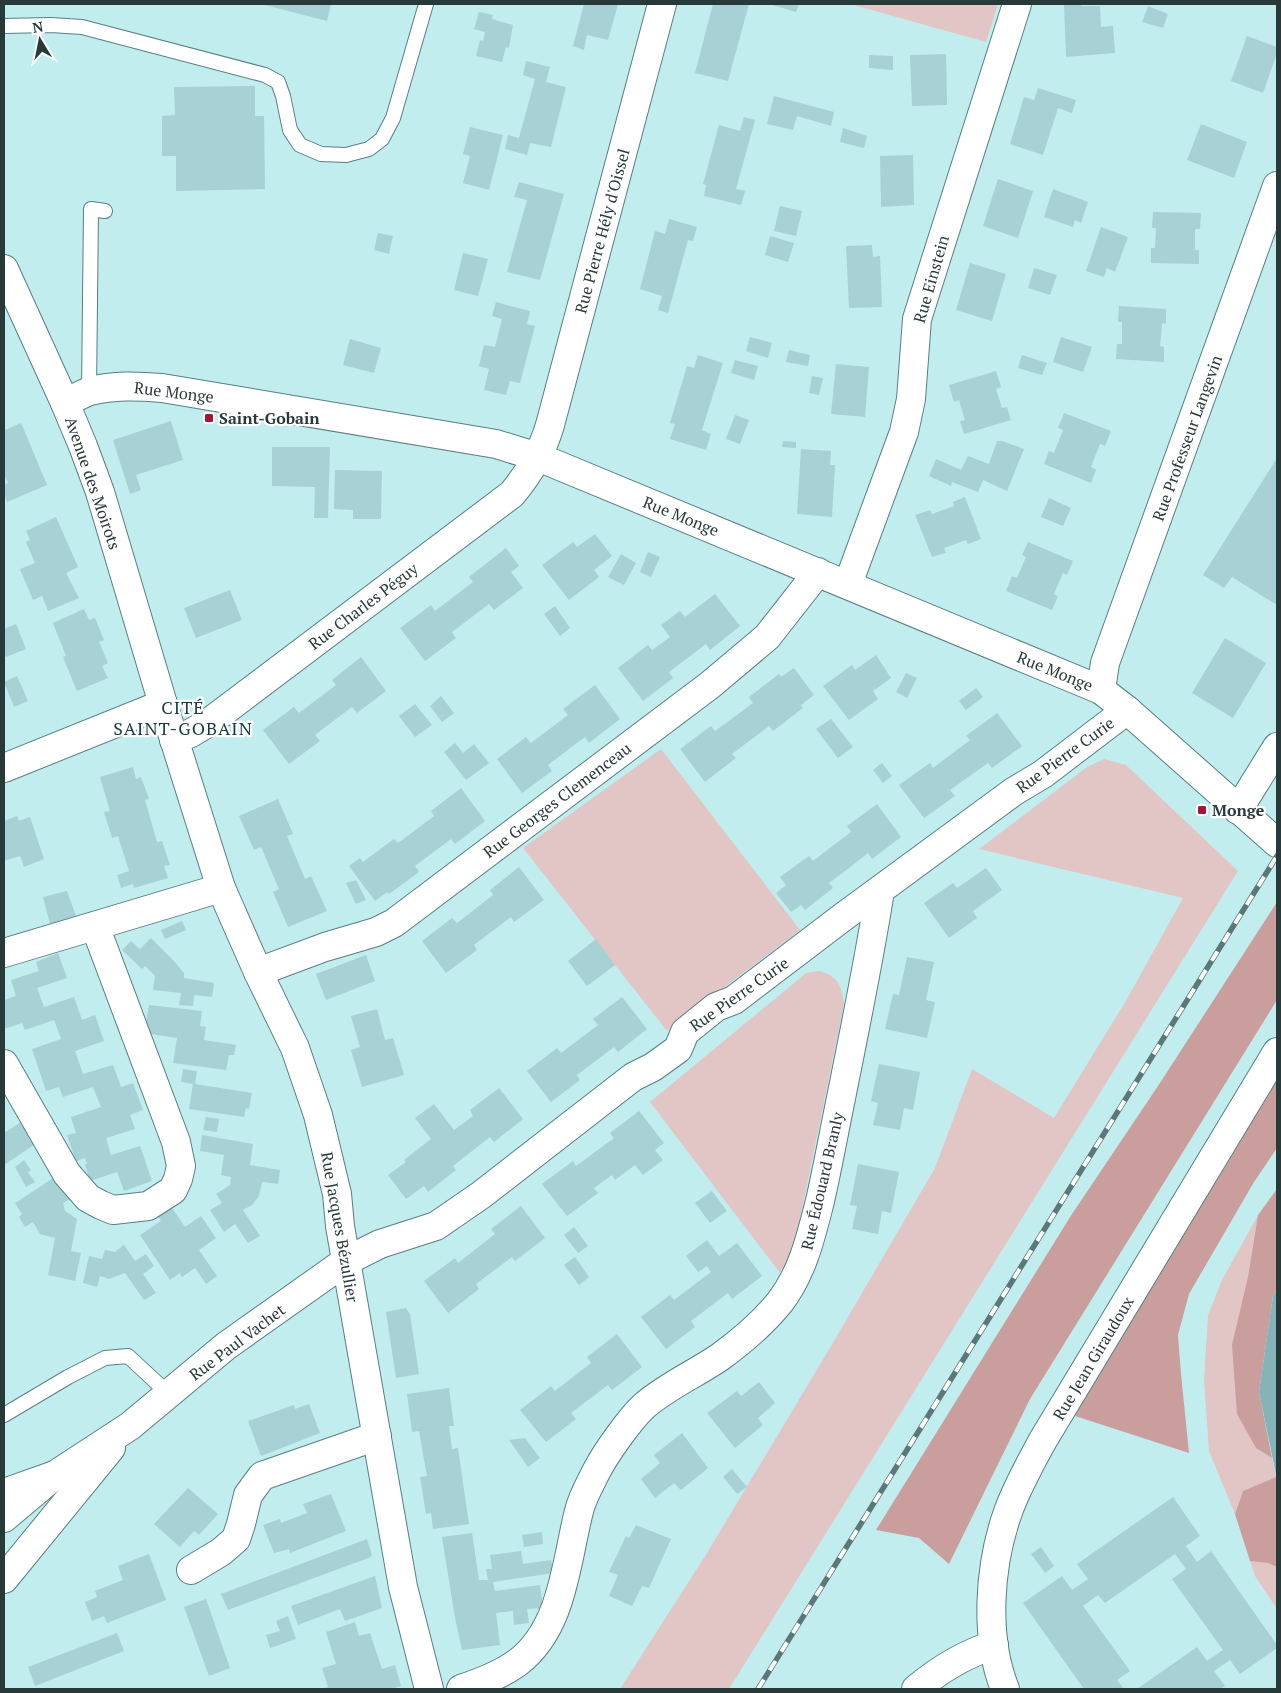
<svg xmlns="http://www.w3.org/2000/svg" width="1281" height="1693" font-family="'PT Serif',serif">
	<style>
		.green { fill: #e2c5c5 }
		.forest { fill: #c99e9d }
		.water { fill: #84b4b7 }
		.building { fill: #a7d1d4 }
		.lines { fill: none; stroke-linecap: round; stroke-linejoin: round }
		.service-casing { stroke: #577f81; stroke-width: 16 }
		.minor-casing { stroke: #577f81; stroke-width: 30 }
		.tertiary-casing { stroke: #577f81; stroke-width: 30 }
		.primary-casing { stroke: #577f81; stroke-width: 30 }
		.service { stroke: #fff; stroke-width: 14 }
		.minor { stroke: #fff; stroke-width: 28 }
		.tertiary { stroke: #fff; stroke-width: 28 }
		.primary { stroke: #fff; stroke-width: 28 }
		.rail-casing { stroke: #5d7779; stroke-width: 5.5 }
		.rail { stroke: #fff; stroke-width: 4; stroke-dasharray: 11; stroke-linecap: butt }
		.poi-dot { fill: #a91230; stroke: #fff; stroke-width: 2 }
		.labels { text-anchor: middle; stroke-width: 4.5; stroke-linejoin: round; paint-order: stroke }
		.street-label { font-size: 16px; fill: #28393a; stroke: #fff }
		.poi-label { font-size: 16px; font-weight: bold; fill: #28393a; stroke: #fff; text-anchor: start }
		.neighbourhood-label { font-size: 18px; letter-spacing: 1px; fill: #153d40; stroke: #fff }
	</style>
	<rect width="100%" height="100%" fill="#c2edef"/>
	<g class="green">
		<polygon points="850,4 998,4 986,42"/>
		<polygon points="661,749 800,930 667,1031 523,848"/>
		<polygon points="1104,759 1126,765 1238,871 729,1689 620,1689 707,1553 834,1341 935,1168 972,1069 1054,1118 1127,999 1183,898 979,849 1087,767"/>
		<path d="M819 971C838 976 841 985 844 1004L798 1229 789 1255 780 1273 650 1102 806 973Z"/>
		<polygon points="1258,1215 1248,1277 1256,1448 1272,1458 1276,1477 1243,1491 1235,1514 1209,1451 1204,1380 1208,1315 1222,1280"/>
		<polygon points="1250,1561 1268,1563 1277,1567 1277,1609 1255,1576"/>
	</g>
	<g class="forest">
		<polygon points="1277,902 1277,1000 1030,1399 949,1564 919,1538 876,1530 1072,1214 1158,1086"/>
		<polygon points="1277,1077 1277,1148 1254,1182 1189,1294 1178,1335 1181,1374 1189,1453 1072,1415"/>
		<polygon points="1277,1189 1277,1289 1273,1296 1259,1392 1272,1458 1256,1448 1237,1414 1232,1345 1248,1277 1258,1215"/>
		<polygon points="1276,1477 1277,1479 1277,1567 1268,1563 1250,1561 1235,1514 1243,1491"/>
	</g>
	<polygon class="water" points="1277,1289 1277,1479 1259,1392 1273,1296"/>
	<g class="building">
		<polygon points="261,4 331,4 327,21"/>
		<polygon points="584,4 618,4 608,40 587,35 584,50 573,46"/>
		<polygon points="713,4 749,4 728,81 695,73"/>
		<polygon points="769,4 799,4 796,12"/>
		<polygon points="1064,4 1081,4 1081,6 1100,6 1101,27 1113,26 1115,53 1066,57"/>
		<polygon points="1148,6 1168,14 1163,28 1142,22"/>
		<polygon points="479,12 493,15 492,19 513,25 509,48 506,47 502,62 476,56 480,40 483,41 485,32 474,29"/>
		<polygon points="1247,36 1277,47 1277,53 1263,93 1231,81"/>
		<polygon points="946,54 947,105 912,106 910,55"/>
		<polygon points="869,55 893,56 893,70 869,68"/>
		<polygon points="526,61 550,67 546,82 566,87 551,147 530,143 527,155 505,149 508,135 519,138 535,79 523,75"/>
		<polygon points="255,86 255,116 264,116 265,189 176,191 176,156 162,156 162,116 175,115 174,87"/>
		<polygon points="1038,88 1076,100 1072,113 1058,108 1043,155 1010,144 1024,97 1034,100"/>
		<polygon points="774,96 834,112 831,126 797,116 793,130 767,124"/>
		<polygon points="744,117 755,120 736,189 745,191 741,205 704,196 706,185 703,184 719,125 740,131"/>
		<polygon points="1201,124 1247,142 1234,178 1187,160"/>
		<polygon points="470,127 503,135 489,190 463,183 470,156 463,154"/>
		<polygon points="843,128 867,136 864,148 840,142"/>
		<polygon points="913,155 914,205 881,207 880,156"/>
		<polygon points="998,179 1033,191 1018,238 983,226"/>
		<polygon points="519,182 564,194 540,280 507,272 527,200 514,197"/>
		<polygon points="1053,189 1088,202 1081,223 1075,220 1073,227 1044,217"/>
		<polygon points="780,206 802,211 796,236 774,231"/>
		<polygon points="1153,212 1201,213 1200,229 1195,229 1195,250 1199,250 1199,264 1151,263 1151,248 1155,248 1156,228 1152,228"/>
		<polygon points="669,219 697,227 693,241 688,240 668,313 658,310 662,296 640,289 655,231 665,234"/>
		<polygon points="1101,227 1128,237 1115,272 1107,268 1104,277 1086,271"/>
		<polygon points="378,233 393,236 389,254 374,250"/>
		<polygon points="770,236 794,243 788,262 765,255"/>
		<polygon points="872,245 873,257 880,256 882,307 849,308 846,246"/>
		<polygon points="463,253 488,259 478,296 454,290"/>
		<polygon points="970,263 1006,274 992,321 956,310"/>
		<polygon points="1034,268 1057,275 1050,295 1028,288"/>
		<polygon points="496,302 530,311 527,324 535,326 520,383 510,381 506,395 484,390 489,369 479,366 484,345 495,347 502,319 492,316"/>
		<polygon points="1119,306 1166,309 1166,324 1162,323 1161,337 1160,346 1164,347 1164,362 1116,359 1117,344 1122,344 1122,322 1118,322"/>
		<polygon points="750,337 772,343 768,358 746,351"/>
		<polygon points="1061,337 1092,347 1083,372 1053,362"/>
		<polygon points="350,339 381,348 374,373 343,365"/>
		<polygon points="789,350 810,355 808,366 786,362"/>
		<polygon points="698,355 723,363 702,430 711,434 706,450 670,439 675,424 670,423 687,366 694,368"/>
		<polygon points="1022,355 1047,363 1042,375 1018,368"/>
		<polygon points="735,360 758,366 754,380 731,373"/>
		<polygon points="836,364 869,367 865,417 831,414"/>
		<polygon points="996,371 1001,387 996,389 1002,408 1007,407 1011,420 964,434 960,421 965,420 959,400 954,402 949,385"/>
		<polygon points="812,376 823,378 819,395 809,393"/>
		<polygon points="1064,413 1111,431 1105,446 1100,444 1096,454 1091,467 1096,470 1091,483 1044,464 1049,451 1054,453 1063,430 1058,428"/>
		<polygon points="735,415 749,420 740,444 726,439"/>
		<polygon points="171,421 183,460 136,475 141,490 130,494 113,440"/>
		<polygon points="21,423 47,485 7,502 4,493 4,485 8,483 4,474 4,426 5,430"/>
		<polygon points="783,441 796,442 796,448 782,447"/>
		<polygon points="997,441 1002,441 1024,449 1007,491 983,480 978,492 952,482 951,486 929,476 936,459 961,470 968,456 989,464"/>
		<polygon points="272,447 330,447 328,518 314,518 315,487 272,486"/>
		<polygon points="801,449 831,451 830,465 835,465 832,517 797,514"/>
		<polygon points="1277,458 1277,605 1232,577 1224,588 1203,575"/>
		<polygon points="335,470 382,471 381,519 353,519 353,510 334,509"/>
		<polygon points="965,497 981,539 968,544 966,540 944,548 946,553 932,557 915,515 930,510 932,514 954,506 953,502"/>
		<polygon points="1049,498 1071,508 1063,526 1041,517"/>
		<polygon points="56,517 78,567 66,573 79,598 48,611 42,596 33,600 20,569 35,563 26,542 30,540 26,531"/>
		<polygon points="595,534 612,556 594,570 599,577 569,600 542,565 573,542 577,547"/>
		<polygon points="1028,542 1073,561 1067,575 1063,573 1054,594 1058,596 1052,610 1006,591 1012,576 1017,578 1026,557 1022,555"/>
		<polygon points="506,548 519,566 511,572 523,588 494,610 489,604 452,632 456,638 425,661 400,628 431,605 435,611 473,582 469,577"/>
		<polygon points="648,552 660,557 651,577 640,572"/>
		<polygon points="621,554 636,563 624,585 608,577"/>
		<polygon points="230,590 242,620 196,638 184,608"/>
		<polygon points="715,594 740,626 710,650 706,644 669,672 673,678 643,701 618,668 648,645 652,650 670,637 661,625 680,611 685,617"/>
		<polygon points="555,606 570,628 560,636 544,614"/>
		<polygon points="84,609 89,620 95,618 104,640 99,642 108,663 102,666 108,678 77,691 63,657 66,656 53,623"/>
		<polygon points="16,624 26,649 6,657 4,652 4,629"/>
		<polygon points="1225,638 1266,663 1233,718 1192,693"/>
		<polygon points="876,655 891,678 873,691 878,699 849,720 823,686 852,665 855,670"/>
		<polygon points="361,657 386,691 357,713 352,707 332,722 315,735 320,741 289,764 263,730 294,707 299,713 336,685 332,680"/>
		<polygon points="794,668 814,695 801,705 803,708 773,731 769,726 732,754 736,758 705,782 680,749 711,726 715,731 753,703 749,697 779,674 781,677"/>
		<polygon points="906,673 917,678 907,698 896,692"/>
		<polygon points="17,676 28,701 14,707 4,682"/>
		<polygon points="595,685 620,719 589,743 585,737 565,752 548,765 552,771 522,793 497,759 526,737 531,743 568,715 563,709"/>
		<polygon points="976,688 983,697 966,710 959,701"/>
		<polygon points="441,696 454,713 442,722 430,706"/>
		<polygon points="415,704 432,725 415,737 399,716"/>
		<polygon points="997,713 1022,746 992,768 988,763 950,790 955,796 924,818 899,785 930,763 933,768 970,740 966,736"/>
		<polygon points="831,719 853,747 838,758 816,729"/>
		<polygon points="455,743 463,753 474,744 489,763 466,780 444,752"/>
		<polygon points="882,763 892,776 883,783 873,770"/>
		<polygon points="133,767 136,779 141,777 149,799 145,800 157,842 162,841 170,865 164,866 168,878 134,888 133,884 121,888 117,875 129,871 118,836 112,838 104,812 110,811 100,777"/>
		<polygon points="461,788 485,821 455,844 451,839 415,866 419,872 389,894 387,892 375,901 349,866 360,858 363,862 394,839 398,843 434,816 431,811"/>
		<polygon points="278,799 293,834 287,836 305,879 311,876 327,911 288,927 273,892 279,889 261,847 254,850 239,816"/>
		<polygon points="877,804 901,837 872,859 868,853 849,868 829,883 833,888 805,910 801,905 791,912 776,893 786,885 780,877 809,856 813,861 851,832 847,826"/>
		<polygon points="17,816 19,821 30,817 44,859 24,867 20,856 4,861 4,821"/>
		<polygon points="519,867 544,900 514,922 511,917 474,945 477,950 446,973 422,941 452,918 457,923 493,895 490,890"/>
		<polygon points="986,868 1002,890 973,911 977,918 949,938 924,903 953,883 957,888"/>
		<polygon points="356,880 366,900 356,904 346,883"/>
		<polygon points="67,891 76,916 50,924 43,897"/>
		<polygon points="182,921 186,930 165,939 161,930"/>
		<polygon points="151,938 173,960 184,973 184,978 214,983 212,997 194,995 193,1006 179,1005 181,993 153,990 155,976 145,966 142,969 122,950 131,941 140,949"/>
		<polygon points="596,939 615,965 587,986 568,961"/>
		<polygon points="58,953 67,978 37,988 44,1007 74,997 82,1020 95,1015 104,1041 75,1051 83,1074 113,1065 121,1087 133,1083 143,1110 130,1115 135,1129 106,1138 111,1155 140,1146 152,1181 124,1191 117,1172 90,1181 85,1165 87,1164 85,1158 76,1161 67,1135 76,1133 71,1117 101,1107 93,1087 63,1097 59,1087 46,1091 32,1049 61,1039 54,1020 25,1030 22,1023 4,1029 4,1000 16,996 11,980 39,971 36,962"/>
		<polygon points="366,955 375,981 326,1000 316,974"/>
		<polygon points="907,957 934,962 926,1000 935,1002 927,1038 885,1029 893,994 899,995"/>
		<polygon points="622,997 647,1029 618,1052 614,1047 577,1075 580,1080 551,1102 527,1071 557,1048 561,1053 598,1025 593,1019"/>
		<polygon points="149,1005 202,1011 200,1026 206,1027 204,1040 236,1045 234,1055 229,1055 226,1070 173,1063 177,1038 144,1033"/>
		<polygon points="377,1009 385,1040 393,1038 404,1075 362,1087 351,1050 360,1047 351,1016"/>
		<polygon points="879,1064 920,1072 913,1110 904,1108 900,1130 873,1125 878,1103 871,1101"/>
		<polygon points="183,1069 197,1071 195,1084 252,1093 249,1109 246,1108 244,1117 189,1109 193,1084 181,1082"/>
		<polygon points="499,1088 523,1119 494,1142 490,1137 453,1166 456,1170 428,1192 424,1186 406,1199 388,1175 406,1162 404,1160 431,1139 415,1118 434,1104 454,1130 473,1116 470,1110"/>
		<polygon points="639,1111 664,1143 655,1150 663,1160 643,1175 635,1165 615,1180 612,1175 594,1188 598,1193 567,1216 542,1184 573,1161 576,1166 614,1138 610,1133"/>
		<polygon points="206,1117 219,1119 217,1132 203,1130"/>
		<polygon points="24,1120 37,1143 4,1165 4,1133"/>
		<polygon points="202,1135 253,1144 250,1165 280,1170 278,1184 262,1182 259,1196 252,1205 243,1210 260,1236 248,1243 235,1224 224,1232 210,1210 222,1203 216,1194 230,1185 231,1177 221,1175 224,1155 200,1151"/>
		<polygon points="24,1160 31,1170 28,1172 35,1182 26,1187 15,1167"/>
		<polygon points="858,1164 899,1172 891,1213 882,1211 878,1234 852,1229 857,1206 850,1205"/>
		<polygon points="58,1175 72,1198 63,1203 65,1211 77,1219 71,1251 81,1253 75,1281 48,1275 55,1238 40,1234 33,1222 25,1227 19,1217 22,1214 15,1203"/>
		<polygon points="712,1191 727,1211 710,1223 695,1203"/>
		<polygon points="170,1205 185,1227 201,1216 216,1238 199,1250 217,1276 206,1284 195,1268 182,1277 180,1273 170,1280 140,1235 161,1221 156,1213"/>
		<polygon points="521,1206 545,1238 515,1261 512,1257 476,1284 479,1289 448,1313 424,1281 455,1258 458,1263 495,1234 491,1229"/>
		<polygon points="574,1227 588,1246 578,1253 564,1235"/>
		<polygon points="707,1240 719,1256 737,1243 762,1276 732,1299 728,1293 691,1321 695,1327 666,1349 641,1317 670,1295 674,1300 711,1272 707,1266 698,1272 686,1256"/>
		<polygon points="124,1245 135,1261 146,1254 154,1266 143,1274 156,1293 144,1300 125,1273 109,1279 100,1276 97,1287 83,1283 89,1256 102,1259 105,1250 115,1252"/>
		<polygon points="575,1257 589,1277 579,1285 564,1265"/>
		<polygon points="406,1308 410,1314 419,1374 396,1378 386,1312"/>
		<polygon points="617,1334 642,1367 612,1390 608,1385 571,1413 576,1419 546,1442 520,1410 551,1386 555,1391 591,1363 587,1357"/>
		<polygon points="759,1382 775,1403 758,1418 763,1425 735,1448 707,1413 737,1391 741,1396"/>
		<polygon points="449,1388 454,1426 449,1426 452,1449 458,1448 469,1524 433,1529 431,1513 426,1514 420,1477 427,1476 423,1454 419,1431 412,1432 407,1394"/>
		<polygon points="309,1404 320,1433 261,1456 248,1421 294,1405 295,1409"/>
		<polygon points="682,1433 708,1468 681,1490 674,1483 655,1498 641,1479 660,1463 654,1455"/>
		<polygon points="525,1438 540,1458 528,1467 509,1440"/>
		<polygon points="732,1469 747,1487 737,1494 723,1477"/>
		<polygon points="188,1488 218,1514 199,1535 194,1531 180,1547 154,1524"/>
		<polygon points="331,1494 346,1531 290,1553 289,1549 274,1553 263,1525 280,1519 281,1523 307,1513 303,1504"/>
		<polygon points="1173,1497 1200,1536 1186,1546 1197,1562 1211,1551 1277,1645 1277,1648 1240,1674 1230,1660 1214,1671 1225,1686 1220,1689 1137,1689 1197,1647 1207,1661 1223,1650 1172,1579 1186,1569 1175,1554 1105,1603 1098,1595 1083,1606 1130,1671 1117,1680 1124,1689 1084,1689 1023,1603 1062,1576 1072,1590 1088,1579 1077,1564"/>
		<polygon points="636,1525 671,1539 649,1588 642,1586 632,1606 609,1596 618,1575 609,1572 626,1536 629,1538"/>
		<polygon points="542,1532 543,1544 524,1547 522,1535"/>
		<polygon points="472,1533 479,1580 488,1580 486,1569 492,1569 490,1555 521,1551 523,1564 551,1560 554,1573 493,1582 495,1591 540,1585 543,1608 527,1609 529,1623 514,1625 513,1611 496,1613 500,1645 462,1650 455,1618 442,1537"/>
		<polygon points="367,1539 372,1555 371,1557 228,1610 221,1594"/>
		<polygon points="1041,1547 1054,1566 1045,1573 1031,1554"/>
		<polygon points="149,1554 166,1600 107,1623 104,1616 92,1621 85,1602 97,1597 95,1591 123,1580 118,1566"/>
		<polygon points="375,1576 382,1608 345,1621 340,1609 298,1625 291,1606"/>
		<polygon points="206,1599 230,1668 209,1676 184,1607"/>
		<polygon points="288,1616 296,1639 270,1648 266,1635 280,1631 276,1621"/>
		<polygon points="355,1622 359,1636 370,1633 382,1669 395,1665 401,1686 391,1689 324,1689 328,1687 322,1668 336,1664 326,1632"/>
		<polygon points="117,1633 124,1651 35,1686 28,1667"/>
	</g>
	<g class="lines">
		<g class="service-casing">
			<g id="service">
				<polyline points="4,26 51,25 82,27 265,75 278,82 283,96 290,130 300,145 321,154 346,155 369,149 382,139 393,118 426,4"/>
				<polyline points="89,392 91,209 105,211"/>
				<polyline points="4,1415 68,1377 105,1358 128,1356 169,1394"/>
			</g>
		</g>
		<g class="minor-casing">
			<g id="minor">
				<polyline points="4,269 65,403"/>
				<polyline points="848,584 904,432 911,399 917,319 1017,4"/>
				<polyline points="1101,690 1105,663 1277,186"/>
				<path d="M174 740 191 733 211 721 512 494C530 472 542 452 550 425L662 4"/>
				<polyline points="4,768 163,704"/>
				<polyline points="1238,810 1277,747"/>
				<polyline points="4,953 221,888"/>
				<polyline points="258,972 325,947 376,932 394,923 710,685 767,637 818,572"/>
				<polyline points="4,1064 67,1174 88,1198 101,1205 113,1210 148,1206 173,1190 178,1179 181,1166 176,1142 95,926"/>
				<polyline points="346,1261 403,1587 429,1689"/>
				<polyline points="191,1570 221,1552 236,1539 241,1524 248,1495 262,1476 377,1436"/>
				<path d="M461 1689C481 1682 500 1675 517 1663 563 1629 566 1562 579 1511 582 1498 590 1484 596 1472 605 1454 630 1419 644 1406 667 1386 695 1374 720 1357 742 1341 763 1323 780 1302 803 1272 811 1236 820 1201 828 1166 834 1132 841 1098 855 1029 869 960 880 891"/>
				<path d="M916 1689C940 1669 964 1654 994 1645"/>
				<path d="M1005 1689C984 1637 989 1565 1008 1512 1017 1487 1030 1464 1043 1440L1277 1052"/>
			</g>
		</g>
		<g class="tertiary-casing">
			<g id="tertiary">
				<path d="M346 1261 340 1226 337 1194 318 1115 295 1048 258 972 221 888 163 704 100 492 83 446 65 403C73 399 82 394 90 391 114 385 137 386 162 388L496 444 538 457 1101 690 1127 710 1277 843"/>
				<polyline points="4,1518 55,1475 130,1426 226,1346 346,1261 380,1244 436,1226 481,1195 633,1077 653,1067 678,1049 685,1032 716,1007 734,1000 843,917 1013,792 1043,774 1127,710"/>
				<polyline points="4,1579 111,1448"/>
			</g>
		</g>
		<g class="primary-casing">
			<polyline id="primary" points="4,1493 55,1475"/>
		</g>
		<use href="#service" class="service"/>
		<use href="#minor" class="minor"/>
		<use href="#tertiary" class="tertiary"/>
		<use href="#primary" class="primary"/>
		<g class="rail-casing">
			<polyline id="rail" points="758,1689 1277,856"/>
		</g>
		<use href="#rail" class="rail"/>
	</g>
	<g class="poi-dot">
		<rect x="204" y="413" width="10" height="10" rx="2.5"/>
		<rect x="1197" y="805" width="10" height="10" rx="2.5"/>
	</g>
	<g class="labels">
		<g class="street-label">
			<text transform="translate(602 231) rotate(-75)" y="6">Rue Pierre Hély d'Oissel</text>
			<text transform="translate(931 279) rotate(-74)" y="6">Rue Einstein</text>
			<text transform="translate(174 392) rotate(7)" y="6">Rue Monge</text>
			<text transform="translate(1187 438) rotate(-70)" y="6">Rue Professeur Langevin</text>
			<text transform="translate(93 483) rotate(71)" y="6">Avenue des Moirots</text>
			<text transform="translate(681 516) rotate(22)" y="6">Rue Monge</text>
			<text transform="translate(363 606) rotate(-37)" y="6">Rue Charles Péguy</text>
			<text transform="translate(1055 671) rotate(22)" y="6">Rue Monge</text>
			<text transform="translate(1065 755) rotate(-36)" y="6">Rue Pierre Curie</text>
			<text transform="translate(557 800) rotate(-37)" y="6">Rue Georges Clemenceau</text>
			<text transform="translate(739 994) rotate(-35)" y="6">Rue Pierre Curie</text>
			<text transform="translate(822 1181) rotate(-77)" y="6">Rue Édouard Branly</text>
			<text transform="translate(340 1227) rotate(80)" y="6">Rue Jacques Bézullier</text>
			<text transform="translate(237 1342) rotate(-37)" y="6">Rue Paul Vachet</text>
			<text transform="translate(1093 1358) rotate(-59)" y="6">Rue Jean Giraudoux</text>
		</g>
		<g class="poi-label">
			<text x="219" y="424">Saint-Gobain</text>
			<text x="1212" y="816">Monge</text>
		</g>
		<g class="neighbourhood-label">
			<text x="183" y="714">CITÉ<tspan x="183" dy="21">SAINT-GOBAIN</tspan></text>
		</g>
	</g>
	<rect width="1281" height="1693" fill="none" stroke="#28393a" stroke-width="10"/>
	<g transform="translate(40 40) rotate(350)" stroke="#ffffff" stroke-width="4" paint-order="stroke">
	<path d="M0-4L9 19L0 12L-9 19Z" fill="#28393a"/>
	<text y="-8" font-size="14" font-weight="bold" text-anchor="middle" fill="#28393a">N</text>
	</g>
</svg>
